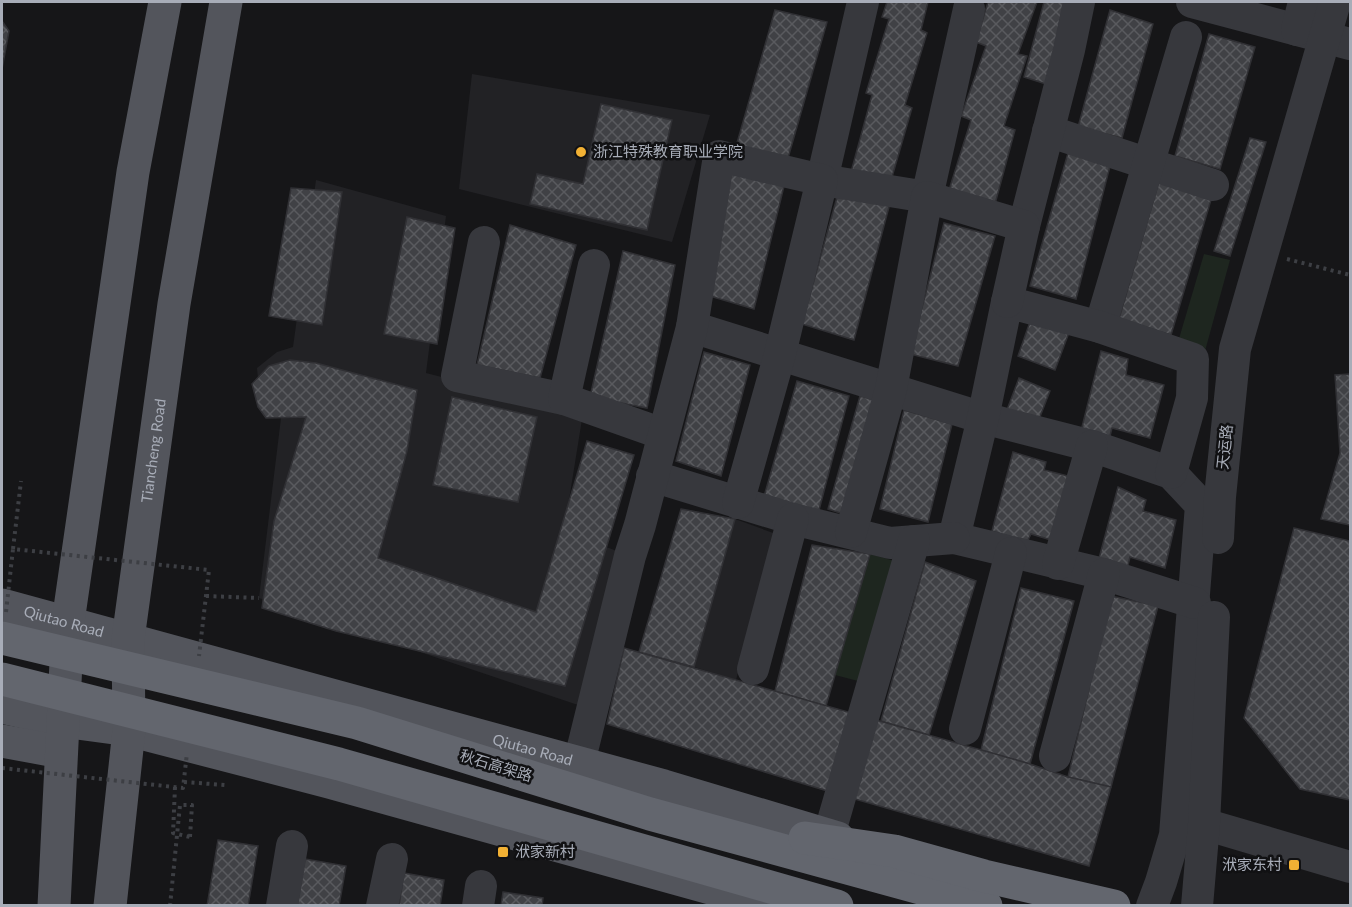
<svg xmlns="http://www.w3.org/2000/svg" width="1352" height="907" font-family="Lato,'Noto Sans SC',sans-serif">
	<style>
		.built { fill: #222225 }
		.pitch { fill: #1e261f }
		.building { fill: url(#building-cross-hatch); stroke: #303034; stroke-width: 1.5 }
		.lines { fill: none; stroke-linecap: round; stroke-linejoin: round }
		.path { stroke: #3d3f44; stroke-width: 4; stroke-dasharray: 3 4.5; stroke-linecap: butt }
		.minor { stroke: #37383d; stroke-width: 32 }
		.major { stroke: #53555c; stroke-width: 33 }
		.path-bridge { stroke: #3d3f44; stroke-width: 4; stroke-dasharray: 3 4.5; stroke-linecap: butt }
		.highway-bridge { stroke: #63666e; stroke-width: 33 }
		.poi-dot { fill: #f2b134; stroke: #111113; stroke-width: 2 }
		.labels { text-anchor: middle; stroke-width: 5; stroke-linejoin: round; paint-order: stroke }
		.poi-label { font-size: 15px; fill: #a8adb8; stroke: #111113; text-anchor: start }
		.street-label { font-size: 15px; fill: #a8adb8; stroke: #111113 }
	</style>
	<defs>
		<pattern id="building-cross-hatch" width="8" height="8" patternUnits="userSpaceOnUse" patternTransform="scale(1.5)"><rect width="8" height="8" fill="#404145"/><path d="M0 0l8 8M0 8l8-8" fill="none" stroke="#595a5e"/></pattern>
	</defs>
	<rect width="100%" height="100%" fill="#161618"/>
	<g class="built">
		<polygon points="472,74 710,115 672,242 459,189"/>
		<polygon points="316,180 446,216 426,373 583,413 564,531 630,556 584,707 259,598 281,418 260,400 257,368 277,352 293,347"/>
		<polygon points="735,519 776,534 736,680 694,667"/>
	</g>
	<g class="pitch">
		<polygon points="1204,254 1230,260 1205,351 1178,342"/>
		<polygon points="870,554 898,562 862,682 835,675"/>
	</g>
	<g class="building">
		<polygon points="887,2 928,2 921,30 927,33 905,105 912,108 890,184 851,172 872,95 866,93 889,19 882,17"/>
		<polygon points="988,2 1037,2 1018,54 1027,56 1004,126 1015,130 995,204 949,190 971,120 961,116 986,46 976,42"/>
		<polygon points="1044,2 1067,2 1046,84 1024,77"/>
		<polygon points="775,10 827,22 786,165 735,150"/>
		<polygon points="1110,10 1153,24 1122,138 1078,127"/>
		<polygon points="2,21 9,31 2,69"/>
		<polygon points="1209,34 1255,47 1220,169 1175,156"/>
		<polygon points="601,104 672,120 647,230 530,204 537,174 583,184"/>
		<polygon points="1250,138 1266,142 1230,256 1214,251"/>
		<polygon points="1068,153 1110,166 1076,299 1030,286"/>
		<polygon points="733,168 785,182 754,309 703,294"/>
		<polygon points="1160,178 1213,193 1171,335 1119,319"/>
		<polygon points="291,188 342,192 322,325 269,316"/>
		<polygon points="839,190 890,203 854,340 802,324"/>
		<polygon points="407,217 455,228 437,344 384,334"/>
		<polygon points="944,223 995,236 958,366 910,354"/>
		<polygon points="510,225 576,245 540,378 477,365"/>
		<polygon points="623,251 675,265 647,408 590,397"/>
		<polygon points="1032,316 1070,330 1055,370 1018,356"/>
		<polygon points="1101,351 1128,359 1126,375 1164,385 1150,438 1112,428 1109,440 1081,431"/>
		<polygon points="704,352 750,365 721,476 676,461"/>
		<polygon points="290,360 316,363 417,390 407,451 378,558 536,612 587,441 634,455 565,686 336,631 262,608 274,521 306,417 266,418 258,407 252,384 269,366"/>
		<polygon points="1350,374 1350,525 1321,519 1340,453 1335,375"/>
		<polygon points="1019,378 1050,391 1036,427 1005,415"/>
		<polygon points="797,381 849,396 818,514 763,500"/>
		<polygon points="860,396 879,401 847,515 828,509"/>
		<polygon points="452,397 537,417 518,502 433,485"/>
		<polygon points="904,410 952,424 928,522 880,509"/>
		<polygon points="1013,452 1046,462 1044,470 1076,478 1058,542 1031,534 1027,542 992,531"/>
		<polygon points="1118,487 1146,500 1143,511 1176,520 1165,568 1130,557 1126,573 1097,566"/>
		<polygon points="681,509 735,519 694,667 639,652"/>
		<polygon points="1294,528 1350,541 1350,800 1300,789 1244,718"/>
		<polygon points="812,545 870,554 826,706 775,691"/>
		<polygon points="925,562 976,581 929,735 881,721"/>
		<polygon points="1021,588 1074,601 1030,764 981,750"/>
		<polygon points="1111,596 1158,606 1111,787 1068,777"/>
		<polygon points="624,648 1030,764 1068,777 1111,787 1089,866 834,793 607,724"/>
		<polygon points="218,840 258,846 248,906 207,906"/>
		<polygon points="305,859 346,866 339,906 297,906"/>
		<polygon points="404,873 444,880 440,906 399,906"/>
		<polygon points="503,892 543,898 542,906 501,906"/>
	</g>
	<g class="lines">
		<g class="path">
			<polyline points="1287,259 1350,275"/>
			<polyline points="13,549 21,481"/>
			<polyline points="206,596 259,598"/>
			<polyline points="184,782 225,785"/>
			<polyline points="170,906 180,805 192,805 190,837"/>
		</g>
		<g class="minor">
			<polyline points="863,2 822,180 927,197 969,9"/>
			<polyline points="1192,2 1350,44"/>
			<polyline points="1297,30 1304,2"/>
			<polyline points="1048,131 1213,185"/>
			<polyline points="1024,226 1069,50 1079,2"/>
			<polyline points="484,242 457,376 564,399"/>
			<polyline points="594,265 564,399 663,434"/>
			<polyline points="692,327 983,418 1092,446 1171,473 1201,505 1175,835 1161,882 1152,906"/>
			<polyline points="1100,327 1186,37"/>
			<polyline points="1171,473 1192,398 1193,359 1100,327 1007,302 983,418 954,538 1104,574 1195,603"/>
			<polyline points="652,476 793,519 890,543 954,538"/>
			<polyline points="851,532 891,389 927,197 1024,226 1007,302"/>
			<polyline points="1218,538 1220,497 1235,349 1335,2"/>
			<polyline points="1058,564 1092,446"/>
			<polyline points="753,669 793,519"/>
			<polyline points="965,729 1011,553"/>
			<polyline points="1055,756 1104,574"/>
			<polyline points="579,763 630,556 640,525 692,327 719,156 822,180 780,354 738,503"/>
			<polyline points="1204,824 1350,867"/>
			<polyline points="829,835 914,541"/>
			<polyline points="282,906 292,846"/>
			<polyline points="382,906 392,859"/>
			<polyline points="478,906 481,886"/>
			<polyline points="1197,906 1204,824 1214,617"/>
		</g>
		<g class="major">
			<path id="s1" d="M2 605 664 786 838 838"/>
			<polyline points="2,707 62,721 129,730 329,782 775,906"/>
			<polyline points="2,741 61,752"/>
			<polyline points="54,906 68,622 133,172 165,2"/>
			<path id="s2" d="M110 906 129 730 128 639 174 304 226 2"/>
		</g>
		<g class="path-bridge">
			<polyline points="6,612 13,549 209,570 199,656"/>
			<polyline points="2,768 183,788 187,753"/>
			<polyline points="175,787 173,833 190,837"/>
		</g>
		<g class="highway-bridge">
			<polyline points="2,638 357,723 650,814 986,906"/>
			<polyline points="2,679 339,764 837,906"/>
			<polyline points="805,838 894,851 984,876 1114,906"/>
		</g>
	</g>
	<g class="poi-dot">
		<circle cx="581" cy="152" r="6"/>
		<rect x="497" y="846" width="12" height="12" rx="3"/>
		<rect x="1288" y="859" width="12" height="12" rx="3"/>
	</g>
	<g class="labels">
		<g class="poi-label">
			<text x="593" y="157">浙江特殊教育职业学院</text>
			<text x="515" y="857">洑家新村</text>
			<text x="1282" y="870" text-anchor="end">洑家东村</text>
		</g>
		<g class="street-label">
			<text transform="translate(1225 447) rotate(-84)" y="5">天运路</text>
			<text dy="5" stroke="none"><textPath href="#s2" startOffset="458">Tiancheng Road</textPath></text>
			<text dy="5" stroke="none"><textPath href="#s1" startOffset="64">Qiutao Road</textPath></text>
			<text dy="5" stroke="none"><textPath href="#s1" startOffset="550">Qiutao Road</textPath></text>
			<text transform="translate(496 766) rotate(17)" y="5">秋石高架路</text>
		</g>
	</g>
	<rect width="1352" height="907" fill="none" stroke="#a8adb8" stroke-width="6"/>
</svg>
